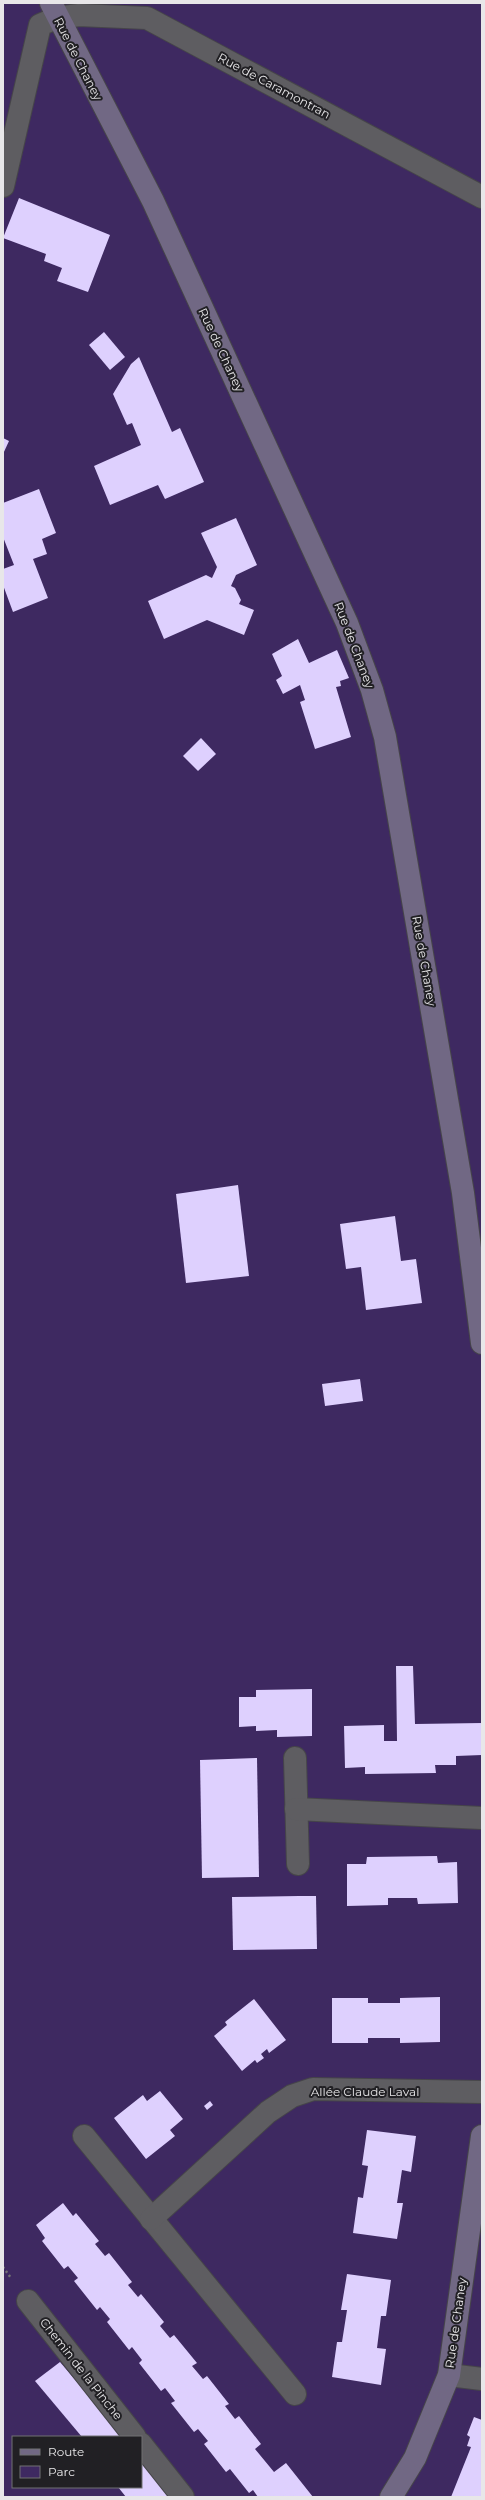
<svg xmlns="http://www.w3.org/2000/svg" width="485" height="2500" font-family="Montserrat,sans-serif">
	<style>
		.green { fill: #3e2961; fill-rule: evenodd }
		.building { fill: #ded0fe }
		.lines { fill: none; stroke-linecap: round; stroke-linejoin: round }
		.street-casing { stroke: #464549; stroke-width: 24 }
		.secondary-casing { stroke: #464549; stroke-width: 24 }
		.path { stroke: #747375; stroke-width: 2.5; stroke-dasharray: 2 3; stroke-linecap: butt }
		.street { stroke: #5e5d61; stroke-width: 22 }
		.secondary { stroke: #716884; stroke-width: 22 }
		.labels { text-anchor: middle; stroke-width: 4; stroke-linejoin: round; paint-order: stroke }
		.street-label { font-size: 12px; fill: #e8e7e9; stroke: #212024 }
	</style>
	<rect width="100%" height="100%" fill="#2b2a2d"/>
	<path class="green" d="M3 3H482V2497H3ZM13 2437H141V2487H13Z"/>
	<g class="building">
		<polygon points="19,198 110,235 88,292 57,281 62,268 44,261 46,254 3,238"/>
		<polygon points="104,332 125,357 110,370 89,345"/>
		<polygon points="139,357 172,432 180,428 204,482 165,499 158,485 110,505 94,466 141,445 132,423 127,425 113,394 131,364"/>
		<polygon points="3,438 9,441 3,454"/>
		<polygon points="39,489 56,533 42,539 47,554 33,559 48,598 13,612 3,585 3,569 14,565 3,537 3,503"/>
		<polygon points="236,518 257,565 236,575 231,586 235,588 241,600 239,604 254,610 244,635 207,620 164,639 148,601 206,575 212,578 217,567 201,533"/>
		<polygon points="298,639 309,663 337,650 349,678 340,681 341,686 336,687 351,737 315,749 300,702 305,700 300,685 283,694 276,680 282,676 272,654"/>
		<polygon points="201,738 216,754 198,771 183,756"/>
		<polygon points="238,1185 249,1276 186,1283 176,1194"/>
		<polygon points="395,1216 401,1261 416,1259 422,1303 366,1310 361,1267 346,1269 340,1224"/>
		<polygon points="360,1379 363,1401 325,1406 322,1384"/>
		<polygon points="396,1666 413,1666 415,1724 482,1723 482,1755 456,1756 456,1765 435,1765 436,1773 365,1774 365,1767 345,1768 344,1726 384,1725 384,1741 397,1741"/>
		<polygon points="312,1689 312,1736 277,1737 277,1730 256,1731 256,1726 239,1727 239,1697 256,1697 256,1690"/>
		<polygon points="257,1758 259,1877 202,1878 200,1760"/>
		<polygon points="437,1856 438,1863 457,1862 458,1903 418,1904 417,1898 388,1898 388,1905 347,1906 347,1864 366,1864 367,1857"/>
		<polygon points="299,1896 316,1896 317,1949 233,1950 232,1897"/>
		<polygon points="440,1997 440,2042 400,2043 400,2038 368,2038 368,2043 332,2043 332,1998 368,1998 368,2003 400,2003 400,1998"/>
		<polygon points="254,1999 286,2040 269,2053 267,2049 261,2054 264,2058 257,2063 255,2060 242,2071 214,2036 227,2025 225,2022"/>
		<polygon points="160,2091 183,2119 170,2130 175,2136 146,2159 114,2118 143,2095 147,2101"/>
		<polygon points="210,2101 213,2105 207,2110 204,2106"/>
		<polygon points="367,2130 416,2136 411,2172 402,2170 397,2203 403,2203 397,2239 353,2233 358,2197 363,2198 368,2166 362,2165"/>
		<polygon points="63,2203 73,2216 76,2213 99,2241 95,2244 105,2256 109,2253 132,2282 128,2285 138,2297 141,2294 164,2322 160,2326 170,2338 174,2335 197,2363 192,2366 203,2379 207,2376 229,2404 225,2406 235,2419 239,2416 261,2444 255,2449 274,2472 286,2463 313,2497 258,2497 253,2490 249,2493 230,2469 226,2472 204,2444 208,2441 198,2429 194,2432 171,2403 175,2401 165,2388 161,2391 139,2363 142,2360 132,2347 129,2350 107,2322 110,2319 100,2307 97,2310 74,2281 78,2278 68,2266 64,2269 42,2241 45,2238 36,2225"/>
		<polygon points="347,2274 391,2280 386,2316 381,2316 377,2348 386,2349 381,2385 332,2377 337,2342 342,2342 347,2310 341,2310"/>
		<polygon points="60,2362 124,2437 82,2437 35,2381"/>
		<polygon points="474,2417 482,2420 482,2497 451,2497 471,2447 467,2446 470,2437 467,2435"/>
		<polygon points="141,2458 174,2497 126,2497 118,2487 141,2487"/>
	</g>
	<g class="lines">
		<g class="street-casing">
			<g id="street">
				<polyline points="3,186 40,25 56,18 79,15 147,18 482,197"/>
				<polyline points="295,1758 298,1864"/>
				<polyline points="296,1809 482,1818"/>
				<polyline points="84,2136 295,2394"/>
				<polyline points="151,2219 268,2112 292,2096 313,2089 482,2092"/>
				<polyline points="28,2301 135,2437"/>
				<polyline points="449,2375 482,2379"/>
				<polyline points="141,2444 183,2497"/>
			</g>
		</g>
		<g class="secondary-casing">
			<g id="secondary">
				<polyline points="51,3 153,201 347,623 372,690 385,737 463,1193 482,1343"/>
				<polyline points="391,2497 415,2458 449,2375 482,2136"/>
			</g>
		</g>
		<polyline class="path" points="3,2267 11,2278"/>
		<use href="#street" class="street"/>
		<use href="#secondary" class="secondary"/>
	</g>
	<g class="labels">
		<g class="street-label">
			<text transform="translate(78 59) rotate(63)" y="4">Rue de Chaney</text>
			<text transform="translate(274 86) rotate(28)" y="4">Rue de Caramontran</text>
			<text transform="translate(221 350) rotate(65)" y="4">Rue de Chaney</text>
			<text transform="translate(354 645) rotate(69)" y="4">Rue de Chaney</text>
			<text transform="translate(424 961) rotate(80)" y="4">Rue de Chaney</text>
			<text x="365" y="2096">Allée Claude Laval</text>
			<text transform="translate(456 2323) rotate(-82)" y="4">Rue de Chaney</text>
			<text transform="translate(81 2369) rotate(52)" y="4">Chemin de la Pinche</text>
		</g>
	</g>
	<rect width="485" height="2500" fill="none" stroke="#e8e7e9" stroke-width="8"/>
	<rect x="12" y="2436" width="130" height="52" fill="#212024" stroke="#717073"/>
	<rect x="20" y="2449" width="20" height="6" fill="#716884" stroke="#717073"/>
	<text x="48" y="2456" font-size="12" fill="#e8e7e9">Route</text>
	<rect x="20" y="2466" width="20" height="12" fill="#3e2961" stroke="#717073"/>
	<text x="48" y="2476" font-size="12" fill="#e8e7e9">Parc</text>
</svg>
